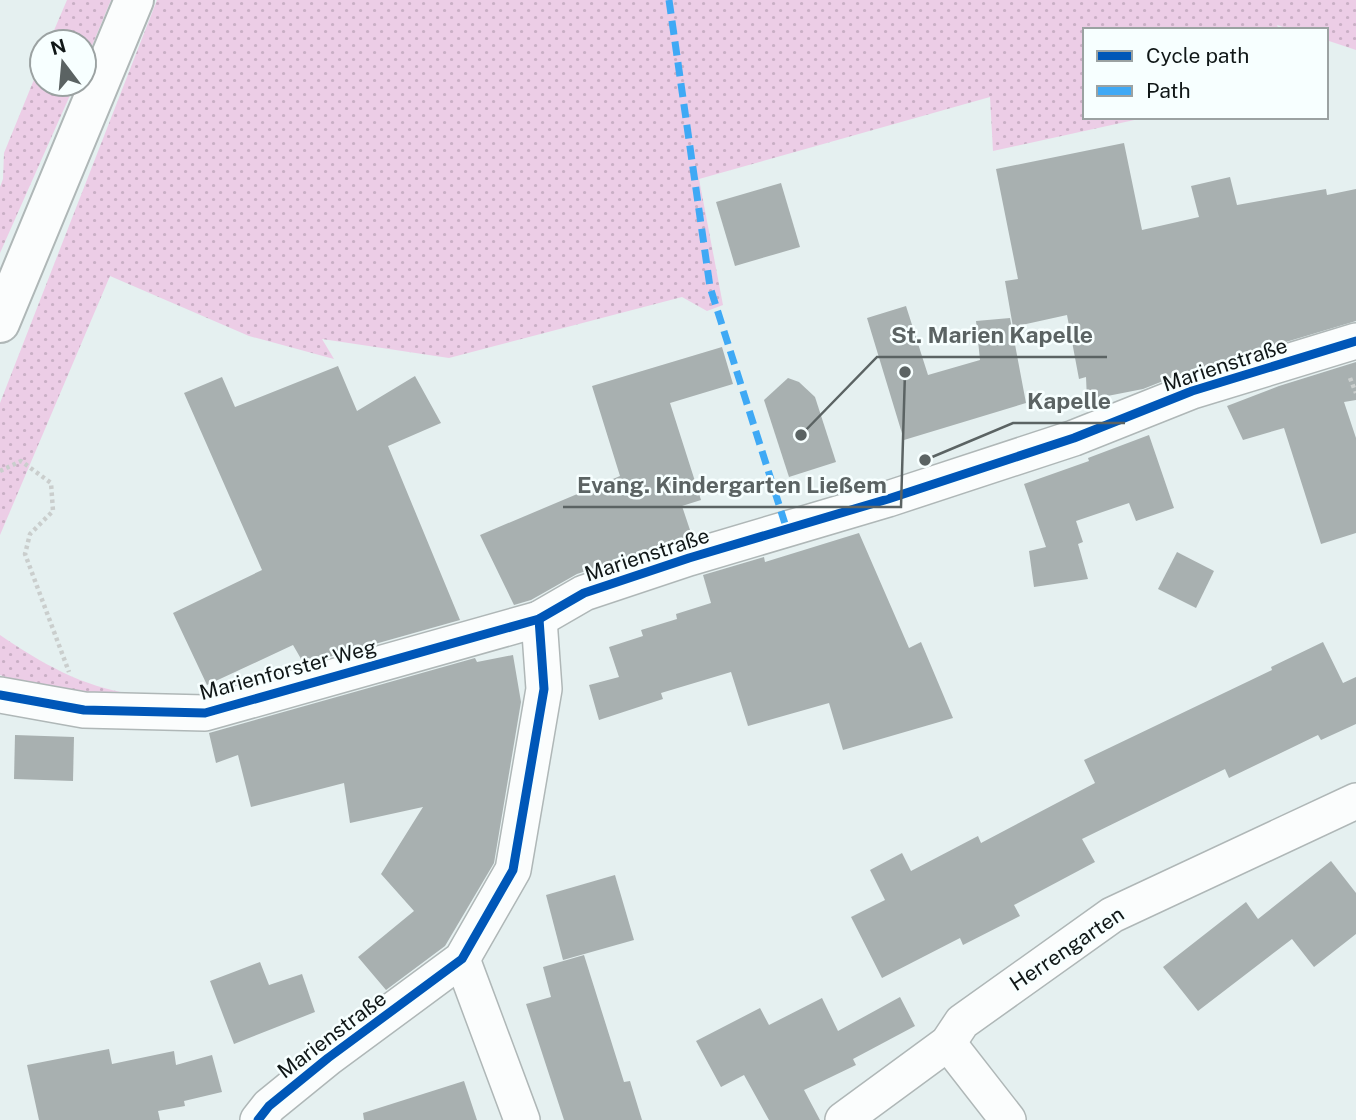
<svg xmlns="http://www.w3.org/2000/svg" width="1356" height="1120" font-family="'Public Sans',sans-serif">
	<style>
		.grass { fill: url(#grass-dots) }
		.building { fill: #a8b0b0 }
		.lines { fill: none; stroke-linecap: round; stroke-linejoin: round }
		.minor-casing { stroke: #afb7b7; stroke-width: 38 }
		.tertiary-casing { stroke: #afb7b7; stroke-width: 42 }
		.path { stroke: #cacecd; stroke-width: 4.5; stroke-dasharray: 3.5 3.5; stroke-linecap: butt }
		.minor { stroke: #fbfdfd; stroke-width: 35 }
		.tertiary { stroke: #fbfdfd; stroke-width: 38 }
		.quiet { stroke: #3fa9f5; stroke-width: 7; stroke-dasharray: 14 7; stroke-linecap: butt }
		.cycleway-casing { stroke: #f7ffff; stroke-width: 13 }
		.cycleway { stroke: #0057b8; stroke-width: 9 }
		.labels { text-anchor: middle; stroke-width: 5; stroke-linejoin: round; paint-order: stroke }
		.street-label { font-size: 21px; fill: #101717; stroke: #f7ffff }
		.leader { fill: none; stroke: #5b6363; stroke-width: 2.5 }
		.callout-dot { fill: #5b6363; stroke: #f7ffff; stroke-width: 2.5 }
		.callout-label { font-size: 23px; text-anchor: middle; font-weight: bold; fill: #5b6363; stroke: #f7ffff; stroke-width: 5; stroke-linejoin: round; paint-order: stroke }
	</style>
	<defs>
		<pattern id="grass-dots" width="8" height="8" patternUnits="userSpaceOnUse" patternTransform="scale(1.75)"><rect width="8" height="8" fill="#eccde6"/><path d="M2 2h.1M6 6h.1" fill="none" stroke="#c9afc5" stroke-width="1.8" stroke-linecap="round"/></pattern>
	</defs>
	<rect width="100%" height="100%" fill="#e5f0f0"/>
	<g class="grass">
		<polygon points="67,0 111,0 84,65 84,42 49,42"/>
		<polygon points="157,0 1356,0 1356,50 1326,40 1326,30 1292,30 1277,25 1279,30 1085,30 1085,117 1148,117 993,151 990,97 699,179 723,305 707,311 682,297 449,358 322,339 334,359 249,336 110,276 0,535 0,403"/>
		<polygon points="42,60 42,84 75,84 0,253 0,187 3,179 4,153"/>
		<path d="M0 635C41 663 83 687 132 694 87 700 43 692 0 675Z"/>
	</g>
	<g class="building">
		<polygon points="1124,143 1142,230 1199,217 1191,186 1230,177 1237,205 1326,189 1327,195 1356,189 1356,321 1186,372 1143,389 1087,400 1086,377 1079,379 1067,315 1013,327 1005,281 1018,279 996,169"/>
		<polygon points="781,183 800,247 735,266 716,202"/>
		<polygon points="906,306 928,375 980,360 976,321 1010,318 1026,403 904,440 867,318"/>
		<polygon points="722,347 733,384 670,403 701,500 682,506 692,536 577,574 531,600 514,605 480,535 620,476 592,386"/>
		<polygon points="1356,362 1356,400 1344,402 1356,438 1356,533 1321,544 1284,428 1243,440 1227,406 1279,386"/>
		<polygon points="338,366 357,411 415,376 441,423 388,446 460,620 304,664 293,645 207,685 173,613 262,570 184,393 222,377 235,407"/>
		<polygon points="788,378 799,382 815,397 836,462 789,477 764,400"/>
		<polygon points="1149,435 1174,508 1136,521 1129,503 1076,521 1083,542 1078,544 1088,579 1034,587 1029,551 1046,547 1024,484 1089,461 1088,458"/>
		<polygon points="859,533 909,648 921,642 953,718 843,750 829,703 748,726 731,672 661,693 663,699 599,720 589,685 619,677 609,647 643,636 641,630 677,619 676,614 711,603 703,575 764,557 765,562"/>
		<polygon points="1177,552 1214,571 1196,608 1158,589"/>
		<polygon points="1323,642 1343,683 1356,677 1356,724 1321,740 1318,735 1229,778 1225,769 1082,839 1095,862 1014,905 1020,916 963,945 960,938 882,978 851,917 885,900 870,870 902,853 911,871 978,836 981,843 1095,783 1084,760 1272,670 1271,667"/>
		<polygon points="513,655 521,702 494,863 445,946 386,990 358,957 414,911 381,874 423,807 350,823 344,783 251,807 238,755 216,763 209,733 475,658 477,662"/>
		<polygon points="15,735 74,737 73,781 14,779"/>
		<polygon points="1331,861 1356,893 1356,934 1314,967 1292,939 1198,1011 1163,967 1246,902 1258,919"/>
		<polygon points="615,875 634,940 563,960 546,895"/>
		<polygon points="584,955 624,1082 630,1081 642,1120 564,1120 526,1004 551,997 543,967"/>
		<polygon points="260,962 269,985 302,974 315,1012 234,1044 210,981"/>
		<polygon points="900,997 915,1026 853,1059 856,1065 804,1090 820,1120 769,1120 744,1075 721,1087 696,1041 760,1008 769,1025 822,998 838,1031"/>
		<polygon points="109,1049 112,1064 174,1051 176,1065 212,1055 222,1092 184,1101 185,1106 158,1111 160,1120 39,1120 27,1065"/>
		<polygon points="464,1081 477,1120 364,1120 363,1113"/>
	</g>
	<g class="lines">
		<g class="minor-casing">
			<g id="minor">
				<polyline points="0,695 84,710 205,713 539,619 584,593 689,558 888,499 1074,438 1192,391 1356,341"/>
				<polyline points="462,959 522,1120"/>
				<polyline points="948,1043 1008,1120"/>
				<polyline points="258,1120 269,1106 328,1058 462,959 513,870 544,689 539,619"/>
				<polyline points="843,1120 948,1043 962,1022 1112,915 1356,801"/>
			</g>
		</g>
		<g class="tertiary-casing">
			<polyline id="tertiary" points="0,323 134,0"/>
		</g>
		<g class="path">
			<polyline points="1350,378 1356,393"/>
			<polyline points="0,471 21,461 51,483 53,511 30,534 25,554 69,672"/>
		</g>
		<use href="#minor" class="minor"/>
		<use href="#tertiary" class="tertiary"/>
		<polyline class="quiet" points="669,0 710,287 787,530"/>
		<g class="cycleway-casing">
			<g id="cycleway">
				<polyline points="0,695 84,710 205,713 539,619 584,593 689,558 888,499 1074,438 1192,391 1356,341"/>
				<polyline points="258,1120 269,1106 328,1058 462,959 513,870 544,689 539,619"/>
			</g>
		</g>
		<use href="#cycleway" class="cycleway"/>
	</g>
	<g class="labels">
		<g class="street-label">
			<text transform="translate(1225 365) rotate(-18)" y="7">Marienstraße</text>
			<text transform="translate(647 555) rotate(-18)" y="7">Marienstraße</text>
			<text transform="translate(288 670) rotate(-15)" y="7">Marienforster Weg</text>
			<text transform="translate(1067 949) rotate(-34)" y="7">Herrengarten</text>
			<text transform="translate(332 1035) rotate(-37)" y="7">Marienstraße</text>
		</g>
	</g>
	<path class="leader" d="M801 435L877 357H1107M925 460L1013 423H1125M905 372L901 507H563"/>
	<g class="callout-dot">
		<circle cx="801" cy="435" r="7"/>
		<circle cx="925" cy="460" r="7"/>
		<circle cx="905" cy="372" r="7"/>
	</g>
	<g class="callout-label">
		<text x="992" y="343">St. Marien Kapelle</text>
		<text x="1069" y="409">Kapelle</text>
		<text x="732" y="493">Evang. Kindergarten Ließem</text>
	</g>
	<rect x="1083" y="28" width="245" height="91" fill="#f7ffff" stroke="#9ba2a2" stroke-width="2"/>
	<rect x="1097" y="51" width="35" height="10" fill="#0057b8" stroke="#9ba2a2" stroke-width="2"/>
	<text x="1146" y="63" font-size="21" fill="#101717">Cycle path</text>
	<rect x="1097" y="86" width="35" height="10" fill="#3fa9f5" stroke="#9ba2a2" stroke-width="2"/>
	<text x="1146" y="98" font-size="21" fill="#101717">Path</text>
	<g transform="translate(63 63) rotate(344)"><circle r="33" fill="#f7ffff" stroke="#9ba2a2" stroke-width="2"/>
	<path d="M0-5L12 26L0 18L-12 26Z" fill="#5b6363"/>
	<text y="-10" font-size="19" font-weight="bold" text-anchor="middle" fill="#101717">N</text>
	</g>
</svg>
